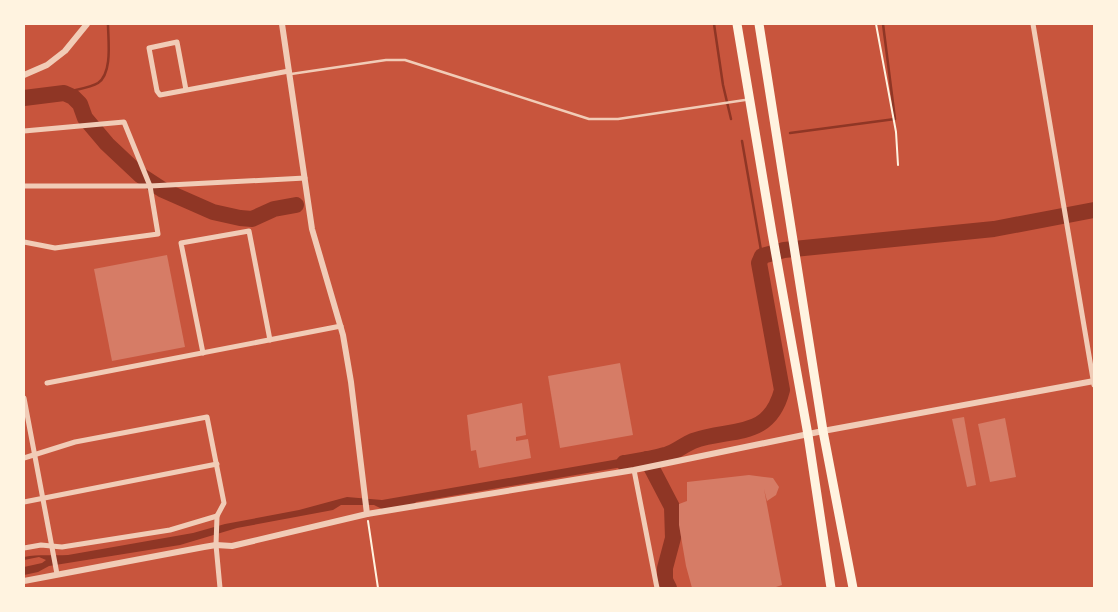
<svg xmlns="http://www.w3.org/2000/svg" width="1118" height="612" font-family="'Noto Sans',sans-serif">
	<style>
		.water { fill: #8f3625 }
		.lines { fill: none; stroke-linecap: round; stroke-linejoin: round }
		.stream { stroke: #8f3625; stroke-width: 2.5 }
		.river { stroke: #8f3625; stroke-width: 16 }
		.building { fill: #d67c66 }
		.path { stroke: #fff3e0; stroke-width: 2 }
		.service { stroke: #f1ccb7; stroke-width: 2.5 }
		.minor { stroke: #f1ccb7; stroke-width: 5 }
		.tertiary { stroke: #f1ccb7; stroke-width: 6 }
		.primary { stroke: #fff3e0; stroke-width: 9 }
	</style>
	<rect width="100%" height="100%" fill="#c8553d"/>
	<path class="water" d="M642 455 646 463 416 502 413 505 382 509 374 505H341L333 510 237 528 180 545 49 566 38 572 24 575V567L42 563 46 560 39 557 24 560V557C39 554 53 556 68 555L193 533 225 524 299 510 347 497 382 500Z"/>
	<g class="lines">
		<g class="stream">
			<polyline points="714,24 723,85 731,119"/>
			<path d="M64 93C73 90 90 88 98 83 113 73 108 39 108 24"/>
			<polyline points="790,133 895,119 883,24"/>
			<polyline points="742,141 762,256"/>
		</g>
		<g class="river">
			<polyline points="24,98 64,93 73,97 80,104 85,118 107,144 140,175 163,190 213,212 240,218 252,219 274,209 296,205"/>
			<polyline points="647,459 672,507 673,538 665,568 665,580 669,588"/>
			<path d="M624 463C637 461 652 459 665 455 675 453 683 445 693 441 730 427 769 441 782 390L759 263 762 256 784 250 994 229 1094 210"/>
		</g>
	</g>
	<g class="building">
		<polygon points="167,255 185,347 112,361 94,269"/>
		<polygon points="620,363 633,435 560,448 548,376"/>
		<polygon points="522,403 526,435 516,437 516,441 528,439 531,458 479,468 476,450 471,451 467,415"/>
		<polygon points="964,417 976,485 967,487 952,419"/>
		<polygon points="1005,418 1016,477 990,482 978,424"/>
		<polygon points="749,475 773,478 779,487 776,495 767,501 764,489 782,585 773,588 692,588 686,566 679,525 679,504 687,501 687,482"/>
	</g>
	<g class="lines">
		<g class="path">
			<polyline points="876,24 896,132 898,165"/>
			<polyline points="368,521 378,588"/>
		</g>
		<polyline class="service" points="291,74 386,60 405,60 589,119 618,119 745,100"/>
		<g class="minor">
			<polyline points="1033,24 1094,385"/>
			<polyline points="186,90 177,42 149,48 157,91 160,95 289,71"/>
			<polyline points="24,131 124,122 150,186 158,234 55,248 24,242"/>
			<polyline points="24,186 150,186 305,178"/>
			<polyline points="203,353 181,243 249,231 270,340"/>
			<polyline points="47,383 341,326"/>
			<polyline points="24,398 57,574"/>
			<polyline points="24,458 75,442 207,417 224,503 217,516 216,545 220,588"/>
			<polyline points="634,470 657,588"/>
			<polyline points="24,502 217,464"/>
			<polyline points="24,548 41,545 62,547 170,530 217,516"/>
		</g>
		<g class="tertiary">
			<polyline points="282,24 312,229 343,335 351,382 367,514"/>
			<polyline points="24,75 47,65 65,51 87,24"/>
			<polyline points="24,581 204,547 216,545 232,546 367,514 634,470 823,431 1094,381"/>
		</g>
		<g class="primary">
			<polyline points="737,24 772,233 808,435 831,588"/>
			<polyline points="759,24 823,431 853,588"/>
		</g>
	</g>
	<rect width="1118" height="612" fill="none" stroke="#fff3e0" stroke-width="50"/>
</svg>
